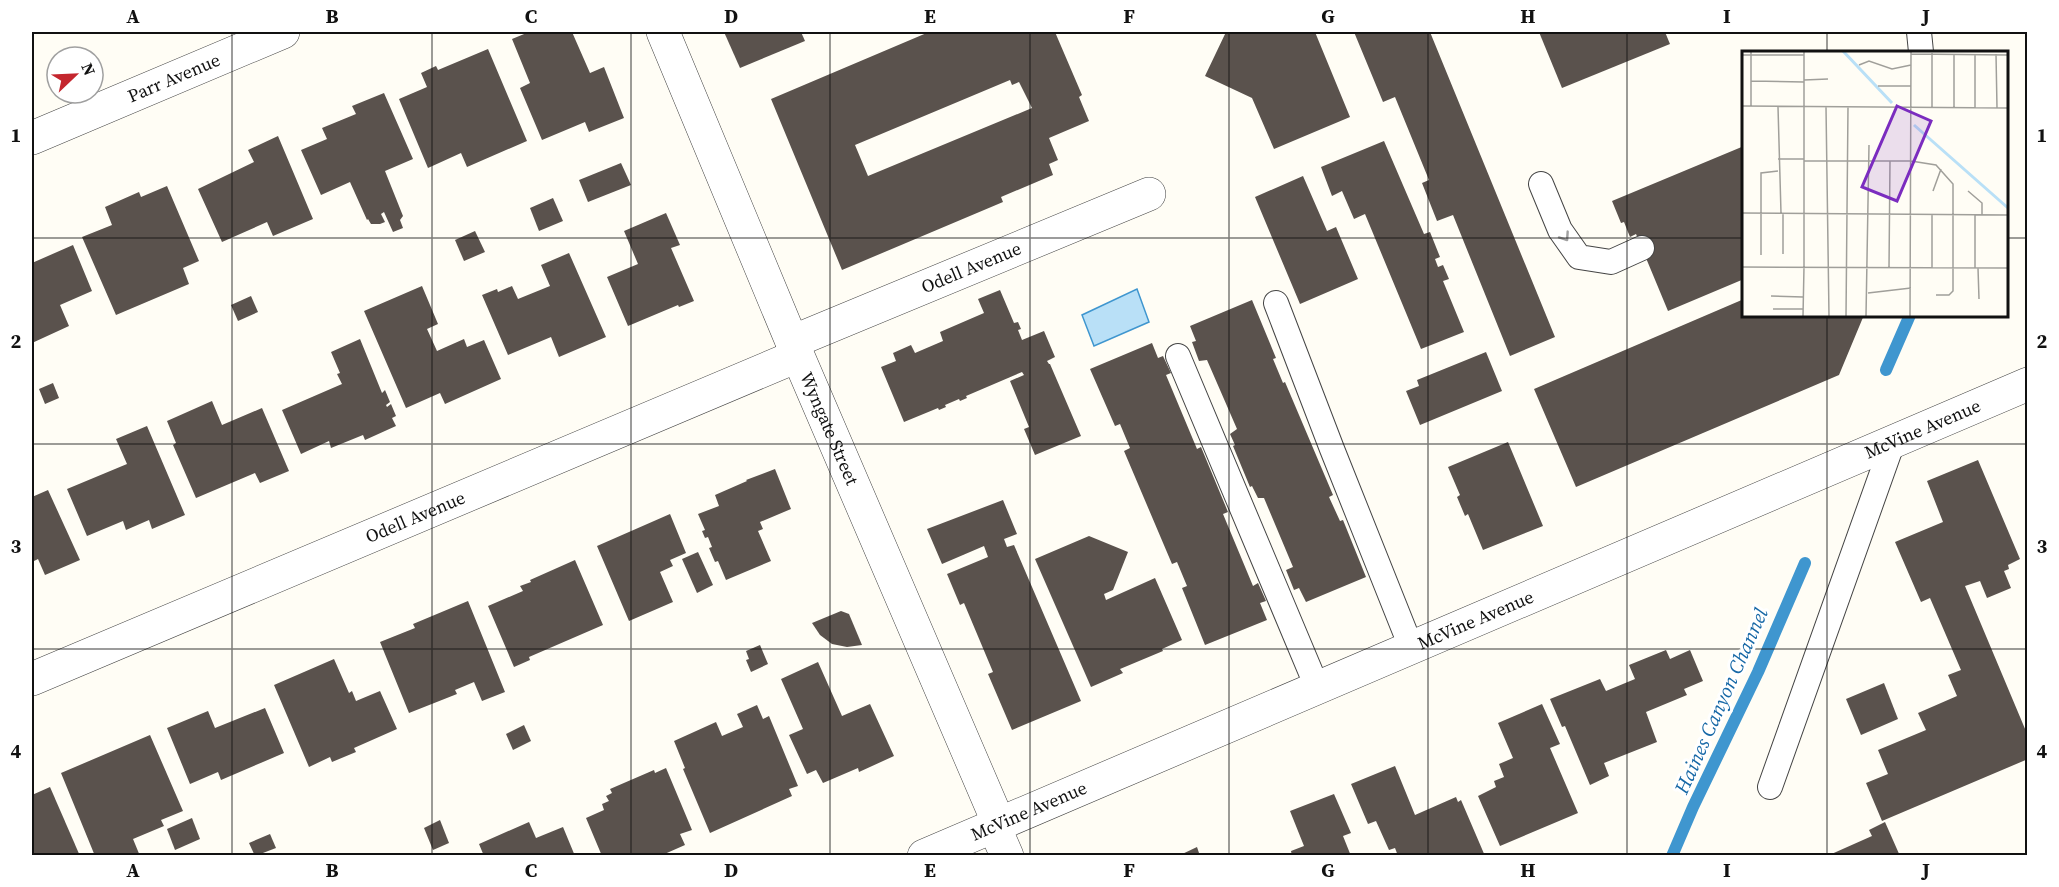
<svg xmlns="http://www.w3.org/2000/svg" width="2059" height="887" font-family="'Source Serif 4',serif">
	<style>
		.water { fill: #b9e0f7; stroke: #3f96cf; stroke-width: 1.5 }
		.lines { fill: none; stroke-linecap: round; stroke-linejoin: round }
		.stream { stroke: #3f96cf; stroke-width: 12 }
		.building { fill: #5a524d; fill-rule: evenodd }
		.service-casing { stroke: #444; stroke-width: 26 }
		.minor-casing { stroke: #444; stroke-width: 34 }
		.tertiary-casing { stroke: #444; stroke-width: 34 }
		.service { stroke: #fff; stroke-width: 24 }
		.minor { stroke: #fff; stroke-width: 33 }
		.tertiary { stroke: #fff; stroke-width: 33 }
		.oneway { stroke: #a0a0a0 }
		.grid { fill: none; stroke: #111; stroke-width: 1.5; stroke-opacity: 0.55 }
		.labels { text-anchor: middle; stroke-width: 6; stroke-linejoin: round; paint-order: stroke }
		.street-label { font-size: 18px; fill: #111; stroke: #fff }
		.water-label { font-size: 20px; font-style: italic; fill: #1768a6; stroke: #fff }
		.inset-river { fill: none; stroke: #b9e0f7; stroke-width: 3 }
		.inset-road { fill: none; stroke: #a09f9a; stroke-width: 1.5 }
		.view { fill: #7b2cbf; fill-opacity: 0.15; stroke: #7b2cbf; stroke-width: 3 }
		.inset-edge { fill: none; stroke: #111; stroke-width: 3 }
		.neatline { fill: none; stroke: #111; stroke-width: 2 }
		.grid-label { font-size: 20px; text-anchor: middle; font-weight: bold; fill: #111 }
	</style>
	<rect width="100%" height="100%" fill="#fffdf5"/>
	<polygon class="water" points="1137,289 1149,322 1094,346 1082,315"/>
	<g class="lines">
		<g class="stream">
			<polyline points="1886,370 1910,315"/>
			<polyline points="1672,856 1693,807 1758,672 1805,563"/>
		</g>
	</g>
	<g class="building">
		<polygon points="529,32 572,32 590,73 604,67 624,118 589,132 585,122 542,140 520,88 530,83 512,39"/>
		<polygon points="724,32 801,32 805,41 740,68"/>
		<path d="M929 32H1055L1082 95 1079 97 1089 121 1049 138 1058 160 1049 164 1053 175 1001 197 1003 202 842 270 771 99ZM1010 80 1012 85 1019 82 1032 108 868 176 855 145Z"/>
		<polygon points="1226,32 1315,32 1350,117 1274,149 1252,98 1205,76"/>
		<polygon points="1354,32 1430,32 1555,337 1510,356 1453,215 1437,221 1422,183 1429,180 1395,97 1383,102"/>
		<polygon points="1539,32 1665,32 1670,44 1562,88"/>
		<polygon points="488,49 527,141 467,167 461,153 428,168 399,99 427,87 421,73 436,66 438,70"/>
		<polygon points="384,93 413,159 385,171 403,216 400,220 403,228 393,232 384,212 381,214 385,222 380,224 371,224 368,219 367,220 350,182 321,195 301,150 327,139 322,128 356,114 352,106"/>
		<polygon points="278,136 313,219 273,236 267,222 222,242 198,189 254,162 248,150"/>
		<polygon points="1384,141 1424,234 1430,232 1440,257 1435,259 1438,267 1443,265 1449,279 1443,281 1464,332 1421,349 1365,214 1354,219 1342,191 1332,196 1321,167"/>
		<polygon points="1744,146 1744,279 1668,311 1636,234 1630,237 1624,222 1621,223 1612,201"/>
		<polygon points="621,163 631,185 588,202 579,180"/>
		<polygon points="1303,176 1327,231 1336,227 1358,279 1300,304 1255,197"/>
		<polygon points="167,186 199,261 183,268 189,284 116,315 82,237 112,225 105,207 139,192 141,197"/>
		<polygon points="553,198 563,221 539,231 530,208"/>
		<polygon points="666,213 680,245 671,248 694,301 679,307 678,305 628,326 607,277 638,264 624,231"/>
		<polygon points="475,231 485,252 464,261 455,240"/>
		<polygon points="73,245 92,291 60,305 69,326 32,343 32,263"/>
		<polygon points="569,253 606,337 559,357 551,337 508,355 482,295 497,289 498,292 512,286 518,299 550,286 541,265"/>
		<polygon points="422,286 438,324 427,329 437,351 464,339 467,347 484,340 501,379 445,404 440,393 406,408 364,311"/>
		<polygon points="1000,290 1014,323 1018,322 1021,329 1018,330 1022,340 1044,331 1055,357 1047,361 1049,364 1050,364 1081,436 1035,455 1024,429 1029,427 1010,381 1024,375 1022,372 966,396 967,398 960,401 959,399 945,405 946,407 939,410 938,408 904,422 881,367 896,361 893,353 911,345 915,353 943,341 940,332 984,313 978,299"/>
		<polygon points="251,296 258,312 238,321 231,305"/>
		<polygon points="1744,299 1744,315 1864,315 1839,375 1576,487 1534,389"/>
		<polygon points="1252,300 1276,358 1273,359 1283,383 1285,382 1333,495 1329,497 1340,521 1343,520 1366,577 1306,602 1299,588 1294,590 1286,570 1293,567 1264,498 1258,498 1252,486 1250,487 1233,446 1235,445 1230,434 1237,429 1207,360 1199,361 1192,342 1196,341 1190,326"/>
		<polygon points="360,339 382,393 385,390 390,402 386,405 387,407 391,404 396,416 392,418 396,426 365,440 363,435 331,448 329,441 301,454 282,410 342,384 337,374 340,373 331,352"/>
		<polygon points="1152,343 1158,358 1163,356 1171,373 1166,375 1197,449 1201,447 1228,512 1223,514 1253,586 1258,583 1266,601 1260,603 1267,620 1205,645 1182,588 1187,586 1177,562 1172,564 1124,451 1130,448 1120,424 1115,426 1090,369"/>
		<polygon points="1486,352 1502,391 1420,425 1406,391 1419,386 1417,380"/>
		<polygon points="53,383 59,398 45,404 39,389"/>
		<polygon points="212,401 222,425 262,408 289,471 260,483 255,473 196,498 173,445 176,443 167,421"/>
		<polygon points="147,426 185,515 152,529 149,520 126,530 123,521 87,536 67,489 127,464 116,439"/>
		<polygon points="1508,442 1543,526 1483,550 1468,514 1465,516 1457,497 1460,495 1448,467"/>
		<polygon points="1978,460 2020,559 2008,565 2009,569 2004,571 2011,588 1987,598 1980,581 1965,586 2028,736 2028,759 1882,821 1866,783 1888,774 1878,750 1926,730 1918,713 1957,696 1948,675 1961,670 1930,598 1921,602 1895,542 1943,522 1927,481"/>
		<polygon points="775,469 791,509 760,522 763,529 758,531 771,561 726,580 718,561 715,562 709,548 712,547 708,537 705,538 702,531 705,530 698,514 719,506 715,495 747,481 746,480"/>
		<polygon points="48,490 80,560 45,575 38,559 32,562 32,497"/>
		<polygon points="1003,500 1017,534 1004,539 1007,547 1014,545 1081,701 1012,730 988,674 993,672 964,603 960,605 947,574 988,557 984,546 942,564 927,529"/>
		<polygon points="670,514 686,553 670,560 673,566 660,572 673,602 629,621 597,546"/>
		<polygon points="1089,536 1128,552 1113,590 1104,594 1106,600 1155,578 1182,640 1162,649 1163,651 1120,669 1123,673 1091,687 1035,559"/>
		<polygon points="698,552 713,585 697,593 682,559"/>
		<polygon points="575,560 603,625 529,657 530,660 514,667 488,606 523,591 520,586 531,582 530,580"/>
		<polygon points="468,601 505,692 482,701 474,682 455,690 457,694 409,713 380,642 415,628 413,624"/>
		<polygon points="841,611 849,614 862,645 847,647 832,644 820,635 812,623"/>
		<polygon points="760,645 768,664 751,672 746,660 749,659 746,651"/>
		<polygon points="1666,650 1670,659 1690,650 1703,681 1684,689 1687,695 1646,712 1657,742 1604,763 1609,776 1590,785 1565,726 1562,727 1550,699 1600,679 1606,691 1635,679 1629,665"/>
		<polygon points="334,659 349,693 352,691 356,701 380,691 397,729 354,748 356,752 332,762 330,757 309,767 274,685"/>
		<polygon points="818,662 842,716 870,704 894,756 859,772 858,768 823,783 816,770 807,774 789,735 803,729 781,679"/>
		<polygon points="1884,683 1898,719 1861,735 1846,699"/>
		<polygon points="1542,704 1560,744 1550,748 1578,813 1500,846 1478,796 1496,787 1494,781 1504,777 1499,764 1513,758 1498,723"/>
		<polygon points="757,705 763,719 769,716 798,786 789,789 792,796 710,833 683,769 685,768 674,741 716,722 722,736 743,727 737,714"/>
		<polygon points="265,708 284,753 221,780 218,772 190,784 167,728 208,711 215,728"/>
		<polygon points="524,725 531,741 513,750 506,734"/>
		<polygon points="150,735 183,811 161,820 164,826 133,839 140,856 95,856 61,773"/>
		<polygon points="1395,766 1415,815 1456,797 1458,802 1461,800 1485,856 1398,856 1395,848 1389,850 1376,821 1368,824 1351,784"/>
		<polygon points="666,768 692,830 680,834 685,845 660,856 602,856 586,818 604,810 602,804 609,801 606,796 612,793 610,789 654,770 655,773"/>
		<polygon points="50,787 80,856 32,856 32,795"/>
		<polygon points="1334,794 1351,833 1343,836 1351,856 1292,856 1291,851 1304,846 1290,811"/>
		<polygon points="192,818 200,839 175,850 167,829"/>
		<polygon points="440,820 449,843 433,850 424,828"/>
		<polygon points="529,822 536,838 563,827 575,856 484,856 479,844"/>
		<polygon points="1885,822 1900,856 1827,856 1872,836 1869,830"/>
		<polygon points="270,834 276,848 255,856 249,843"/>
		<polygon points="1197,847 1200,856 1178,856"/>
	</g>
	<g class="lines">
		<g class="service-casing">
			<g id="service">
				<polyline points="1919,32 1921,52"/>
				<polyline points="1541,184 1560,230 1579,257 1611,262 1642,248"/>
				<polyline points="1276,303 1332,449 1411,647"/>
				<polyline points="1178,356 1317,687"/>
				<polyline points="1770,787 1894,439"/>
			</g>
		</g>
		<g class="minor-casing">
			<g id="minor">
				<path id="s1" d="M663 32 792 342 999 824"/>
				<path id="s2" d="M32 138 283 32"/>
				<path id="s3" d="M792 342 1149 194"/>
				<path id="s4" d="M32 679 797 356"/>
				<polyline points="994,826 1007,856"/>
			</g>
		</g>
		<g class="tertiary-casing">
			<g id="tertiary">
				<path id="s5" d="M924 856 2028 384"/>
			</g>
		</g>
		<use href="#service" class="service"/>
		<use href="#minor" class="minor"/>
		<use href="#tertiary" class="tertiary"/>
	</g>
	<defs><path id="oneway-chevron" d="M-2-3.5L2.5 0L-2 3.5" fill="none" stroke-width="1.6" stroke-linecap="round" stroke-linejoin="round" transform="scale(1.5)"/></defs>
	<use class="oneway" href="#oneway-chevron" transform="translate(1565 237) rotate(56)"/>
	<path class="grid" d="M232 32V856M432 32V856M631 32V856M830 32V856M1030 32V856M1229 32V856M1428 32V856M1627 32V856M1827 32V52M32 238H1744M2006 238H2028M1827 315V856M32 444H2028M32 649H2028"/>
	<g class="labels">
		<g class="street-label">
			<text dy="6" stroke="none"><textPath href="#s2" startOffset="154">Parr Avenue</textPath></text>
			<text dy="6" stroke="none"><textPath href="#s3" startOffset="194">Odell Avenue</textPath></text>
			<text dy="6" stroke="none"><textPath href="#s1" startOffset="430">Wyngate Street</textPath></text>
			<text dy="6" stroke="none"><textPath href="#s5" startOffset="1086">McVine Avenue</textPath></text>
			<text dy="6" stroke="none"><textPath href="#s4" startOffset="416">Odell Avenue</textPath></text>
			<text dy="6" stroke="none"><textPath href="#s5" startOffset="600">McVine Avenue</textPath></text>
			<text dy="6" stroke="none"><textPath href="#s5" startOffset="114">McVine Avenue</textPath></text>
		</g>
		<g class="water-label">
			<text transform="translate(1721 701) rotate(-66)" y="7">Haines Canyon Channel</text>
		</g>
	</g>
	<g transform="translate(1742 51)">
		<rect width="266" height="266" fill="#fffdf5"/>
		<path class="inset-river" d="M101 0 150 52M172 74 266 157"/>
		<path class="inset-road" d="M190 2V57M169 3 266 4M212 3V57M233 3V57M254 3 255 57M0 4H62M117 14 127 10 150 18 169 14M62 29 86 28M9 30 62 31M136 35H169M0 55 266 57M9 55V0M36 56 39 162M84 56 87 265M36 108H62M62 110H169M169 110 194 114 211 133V240L207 244H194M191 140 199 118M226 140 240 152V164M0 162 266 164M19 162V122L36 120M62 162V0M190 164V217M41 203V162M19 204V162M0 216 266 217M62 216V162M147 217 148 110M233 217V164M236 217 237 248M126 242 169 237M29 245 61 246M31 258H61M61 265 62 216M104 265 106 56M124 265 127 94M168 265 169 0"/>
		<path class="view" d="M155 55 189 70 155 150 120 136Z"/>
		<rect width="266" height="266" class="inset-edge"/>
	</g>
	<rect width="2059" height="887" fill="none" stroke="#ffffff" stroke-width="66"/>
	<g transform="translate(75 75) rotate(67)"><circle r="28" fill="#ffffff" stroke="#a0a0a0" stroke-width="1.5"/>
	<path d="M0-4.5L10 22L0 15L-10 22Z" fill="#c4262e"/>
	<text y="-9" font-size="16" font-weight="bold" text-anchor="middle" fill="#111111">N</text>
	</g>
	<rect x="33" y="33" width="1993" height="821" class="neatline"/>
	<g class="grid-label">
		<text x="133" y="23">A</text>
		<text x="332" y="23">B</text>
		<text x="531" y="23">C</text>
		<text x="731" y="23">D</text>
		<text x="930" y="23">E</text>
		<text x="1129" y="23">F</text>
		<text x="1328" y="23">G</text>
		<text x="1528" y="23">H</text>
		<text x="1727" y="23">I</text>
		<text x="1926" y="23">J</text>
		<text x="16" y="142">1</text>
		<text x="2042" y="142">1</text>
		<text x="16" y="348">2</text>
		<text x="2042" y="348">2</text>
		<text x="16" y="553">3</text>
		<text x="2042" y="553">3</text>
		<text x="16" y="758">4</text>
		<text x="2042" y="758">4</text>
		<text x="133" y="877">A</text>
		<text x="332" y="877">B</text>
		<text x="531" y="877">C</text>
		<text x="731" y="877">D</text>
		<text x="930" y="877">E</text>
		<text x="1129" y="877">F</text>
		<text x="1328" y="877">G</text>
		<text x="1528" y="877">H</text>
		<text x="1727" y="877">I</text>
		<text x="1926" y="877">J</text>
	</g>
</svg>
